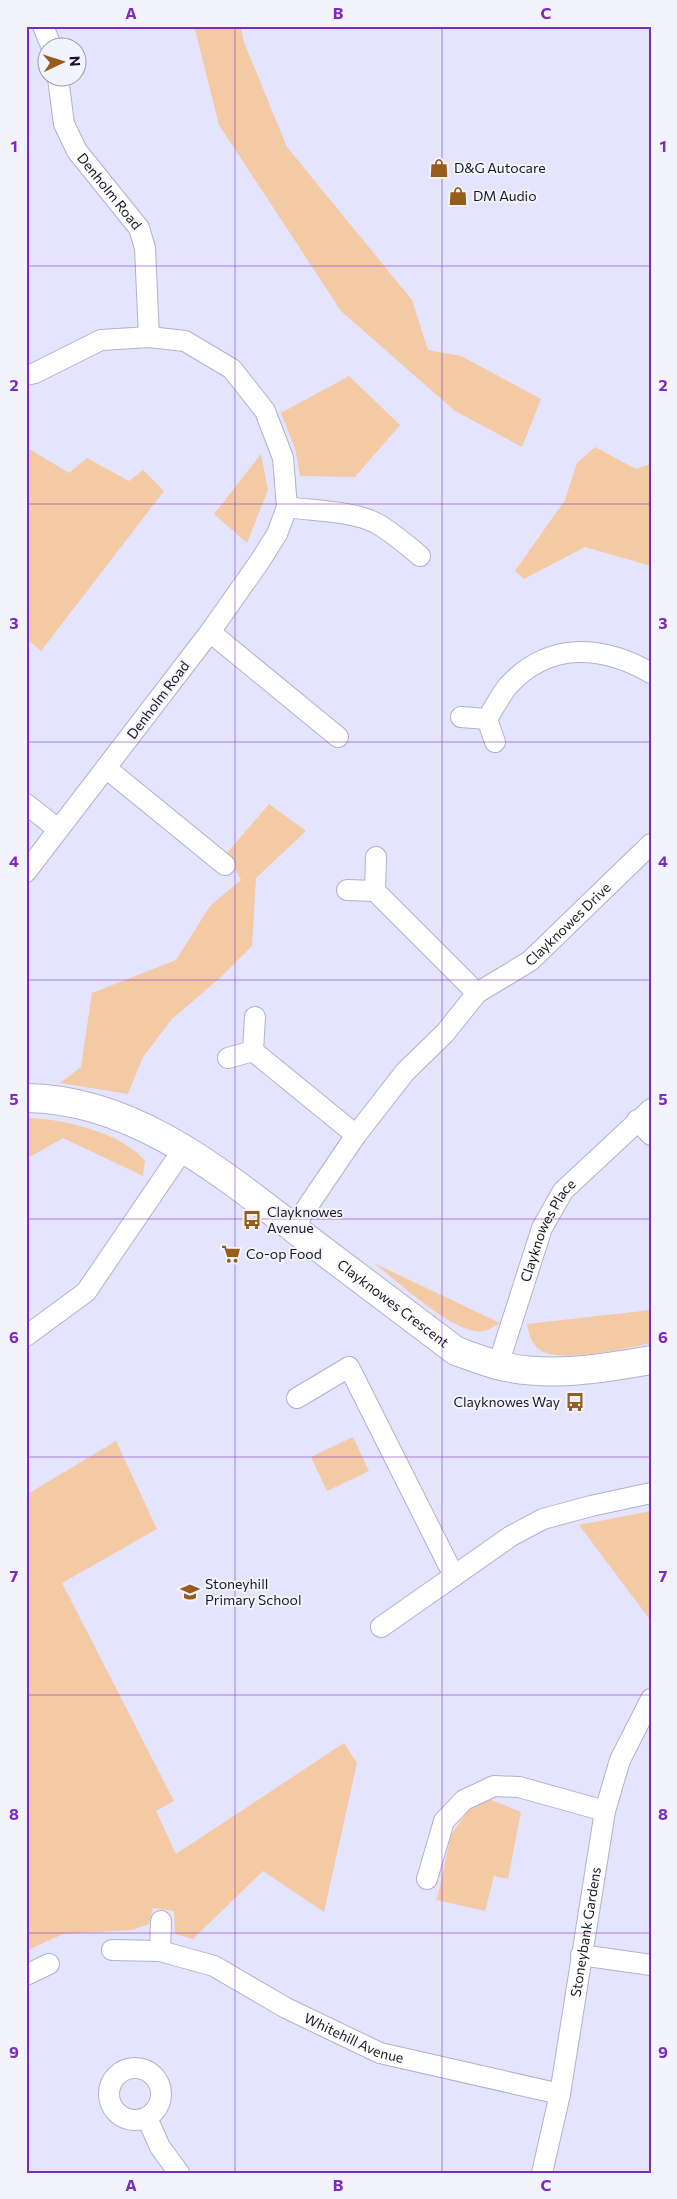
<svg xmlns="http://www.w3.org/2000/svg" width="677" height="2199" font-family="Commissioner,sans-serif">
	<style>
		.green { fill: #f3caa3 }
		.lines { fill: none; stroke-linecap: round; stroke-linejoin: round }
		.street-casing { stroke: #b2b1cb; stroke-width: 22 }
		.secondary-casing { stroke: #b2b1cb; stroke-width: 30 }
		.street { stroke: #fff; stroke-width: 20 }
		.secondary { stroke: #fff; stroke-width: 28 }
		.grid { fill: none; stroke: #7b2cbf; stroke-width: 1; stroke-opacity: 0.55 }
		.labels { text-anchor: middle; stroke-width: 4; stroke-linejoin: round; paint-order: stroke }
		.poi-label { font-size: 14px; fill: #191822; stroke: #f3f3fe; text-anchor: start }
		.street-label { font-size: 14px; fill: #191822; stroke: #f3f3fe }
		.neatline { fill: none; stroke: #7b2cbf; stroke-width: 2 }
		.grid-label { font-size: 16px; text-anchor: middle; font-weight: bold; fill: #7b2cbf }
	</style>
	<rect width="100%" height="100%" fill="#e4e4ff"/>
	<g class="green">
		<polygon points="194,26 241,26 243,40 287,147 412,300 428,350 461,356 541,399 522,447 455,411 341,311 219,125"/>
		<polygon points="349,376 400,425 355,477 300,476 295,448 281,413"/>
		<polygon points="26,447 69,473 87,458 129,481 143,470 164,491 41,651 26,638"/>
		<polygon points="595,447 636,469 651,464 651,566 585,547 524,579 515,571 565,500 577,463"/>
		<polygon points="261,454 268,490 247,543 214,514"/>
		<polygon points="269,804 306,831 256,878 252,946 221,977 172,1019 143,1057 128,1094 60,1083 81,1067 92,993 176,960 210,906 241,880 227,853"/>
		<path d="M26 1118C61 1118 123 1133 145 1161L143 1176 63 1138 26 1159Z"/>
		<path d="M375 1264 378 1265 500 1323C492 1328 485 1333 475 1331 444 1325 401 1284 375 1264Z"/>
		<path d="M651 1310V1343C627 1348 560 1364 540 1350 531 1344 529 1334 527 1324Z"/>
		<polygon points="353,1437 369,1471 327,1491 311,1457"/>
		<polygon points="116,1441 157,1529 62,1583 174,1801 156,1811 176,1854 344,1743 357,1763 324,1912 263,1871 193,1939 175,1934 174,1911 153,1908 149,1924 132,1930 63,1934 26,1951 26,1495"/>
		<polygon points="651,1511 651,1621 579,1525"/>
		<polygon points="489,1799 521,1812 508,1879 494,1876 485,1911 437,1900 451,1835 471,1806"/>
	</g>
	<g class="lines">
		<g class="street-casing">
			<g id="street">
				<polyline points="43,26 52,48"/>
				<path id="s1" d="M58 78 64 124 77 151 139 228 145 248 149 337"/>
				<polyline points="26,375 35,373 101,340 149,337 185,341 232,369 265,411 283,458 287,507 277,534 260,561 210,632 26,872"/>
				<path d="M287 507C313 511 353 511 376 523 392 532 406 544 420 556"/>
				<polyline points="210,632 338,737"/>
				<polyline points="461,717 487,719 495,742"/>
				<path d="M487 719C494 708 500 696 508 686 549 641 602 645 651 673"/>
				<polyline points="106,768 225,865"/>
				<polyline points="26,804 58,829"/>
				<polyline points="347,890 375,891 376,857"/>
				<polyline points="375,891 477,993"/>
				<polyline points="253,1051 356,1135"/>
				<polyline points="228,1058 253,1051 255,1017"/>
				<polyline points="637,1120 651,1135"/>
				<path id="s2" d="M293 1228 356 1135 405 1072 445 1033 477 993 530 961 651 844"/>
				<polyline points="26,1336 86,1292 184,1148"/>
				<path id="s3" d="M498 1365 542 1228 563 1191 651 1109"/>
				<polyline points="297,1398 349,1367 454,1576"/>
				<polyline points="381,1627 511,1536 543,1519 591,1506 651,1493"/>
				<polyline points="427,1879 444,1821 464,1800 494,1786 519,1787 605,1811"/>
				<path id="s4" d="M112 1950 160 1951 214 1966 286 2008 380 2053 560 2094"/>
				<polyline points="160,1951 161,1921"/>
				<polyline points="581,1955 651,1965"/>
				<polyline points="26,1975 49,1964"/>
				<circle cx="135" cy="2094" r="26"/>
				<polyline points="147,2118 160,2147 179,2173"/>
				<path id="s5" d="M542 2173 560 2094 605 1811 620 1760 651 1699"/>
			</g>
		</g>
		<g class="secondary-casing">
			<g id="secondary">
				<path id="s6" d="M26 1098C135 1099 223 1174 305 1237 356 1275 406 1313 456 1351 470 1356 483 1361 497 1365 547 1378 601 1369 651 1360"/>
			</g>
		</g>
		<use href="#street" class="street"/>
		<use href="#secondary" class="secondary"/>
	</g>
	<path class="grid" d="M235 26V2173M442 26V2173M26 266H651M26 504H651M26 742H651M26 980H651M26 1219H651M26 1457H651M26 1695H651M26 1933H651"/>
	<defs>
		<g id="shop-bare" transform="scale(1.5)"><path d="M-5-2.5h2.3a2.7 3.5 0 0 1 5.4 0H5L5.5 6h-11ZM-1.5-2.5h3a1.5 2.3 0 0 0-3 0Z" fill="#975d1b" stroke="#f3f3fe" stroke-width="2.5" paint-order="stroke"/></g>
		<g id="bus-bare" transform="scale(1.5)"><path d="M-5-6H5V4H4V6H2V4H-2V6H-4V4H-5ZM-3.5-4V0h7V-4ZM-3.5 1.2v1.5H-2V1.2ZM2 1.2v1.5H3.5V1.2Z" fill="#975d1b" stroke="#f3f3fe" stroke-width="2.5" paint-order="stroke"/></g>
		<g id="supermarket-bare" transform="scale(1.5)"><path d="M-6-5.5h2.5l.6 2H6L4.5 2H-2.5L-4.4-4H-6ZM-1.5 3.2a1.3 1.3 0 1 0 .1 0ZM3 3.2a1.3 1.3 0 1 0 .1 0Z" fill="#975d1b" stroke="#f3f3fe" stroke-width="2.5" paint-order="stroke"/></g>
		<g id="school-bare" transform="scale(1.5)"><path d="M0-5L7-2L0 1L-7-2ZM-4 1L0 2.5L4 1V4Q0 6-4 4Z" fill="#975d1b" stroke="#f3f3fe" stroke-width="2.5" paint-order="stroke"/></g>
	</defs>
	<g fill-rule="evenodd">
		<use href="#shop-bare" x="439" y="168"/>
		<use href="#shop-bare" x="458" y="196"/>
		<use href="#bus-bare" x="252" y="1220"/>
		<use href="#supermarket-bare" x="231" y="1254"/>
		<use href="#bus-bare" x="575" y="1402"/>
		<use href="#school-bare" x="190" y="1592"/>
	</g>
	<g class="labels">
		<g class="poi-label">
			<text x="454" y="173">D&amp;G Autocare</text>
			<text x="473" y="201">DM Audio</text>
			<text x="267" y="1217">Clayknowes<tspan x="267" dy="16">Avenue</tspan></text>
			<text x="246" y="1259">Co-op Food</text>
			<text x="560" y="1407" text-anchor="end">Clayknowes Way</text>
			<text x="205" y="1589">Stoneyhill<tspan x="205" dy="16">Primary School</tspan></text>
		</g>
		<g class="street-label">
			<text dy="5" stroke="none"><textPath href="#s1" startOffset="128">Denholm Road</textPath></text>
			<text transform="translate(158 700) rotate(-53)" y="5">Denholm Road</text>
			<text dy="5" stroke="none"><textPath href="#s2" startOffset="414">Clayknowes Drive</textPath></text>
			<text dy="5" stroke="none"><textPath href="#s3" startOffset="144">Clayknowes Place</textPath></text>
			<text dy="5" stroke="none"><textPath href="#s6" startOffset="428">Clayknowes Crescent</textPath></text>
			<text dy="5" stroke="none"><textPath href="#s5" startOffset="245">Stoneybank Gardens</textPath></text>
			<text dy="5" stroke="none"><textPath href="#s4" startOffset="262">Whitehill Avenue</textPath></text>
		</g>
	</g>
	<rect width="677" height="2199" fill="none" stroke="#f3f3fe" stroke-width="55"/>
	<g transform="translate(62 62) rotate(86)"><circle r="24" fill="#f3f3fe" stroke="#9c9ba6"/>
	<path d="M0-4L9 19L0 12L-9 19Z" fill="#975d1b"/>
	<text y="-8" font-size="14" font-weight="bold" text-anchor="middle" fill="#191822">N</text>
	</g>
	<rect x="28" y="28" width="622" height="2144" class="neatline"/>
	<g class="grid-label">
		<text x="131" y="19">A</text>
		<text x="338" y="19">B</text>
		<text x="546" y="19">C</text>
		<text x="14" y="152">1</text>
		<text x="663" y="152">1</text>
		<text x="14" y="391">2</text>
		<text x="663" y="391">2</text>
		<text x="14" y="629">3</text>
		<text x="663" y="629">3</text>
		<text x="14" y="867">4</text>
		<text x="663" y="867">4</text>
		<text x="14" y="1105">5</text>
		<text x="663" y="1105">5</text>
		<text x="14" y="1343">6</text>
		<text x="663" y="1343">6</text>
		<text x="14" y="1582">7</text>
		<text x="663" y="1582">7</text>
		<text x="14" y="1820">8</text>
		<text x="663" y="1820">8</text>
		<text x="14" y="2058">9</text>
		<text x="663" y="2058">9</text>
		<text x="131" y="2191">A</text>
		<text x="338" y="2191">B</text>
		<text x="546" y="2191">C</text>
	</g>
</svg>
